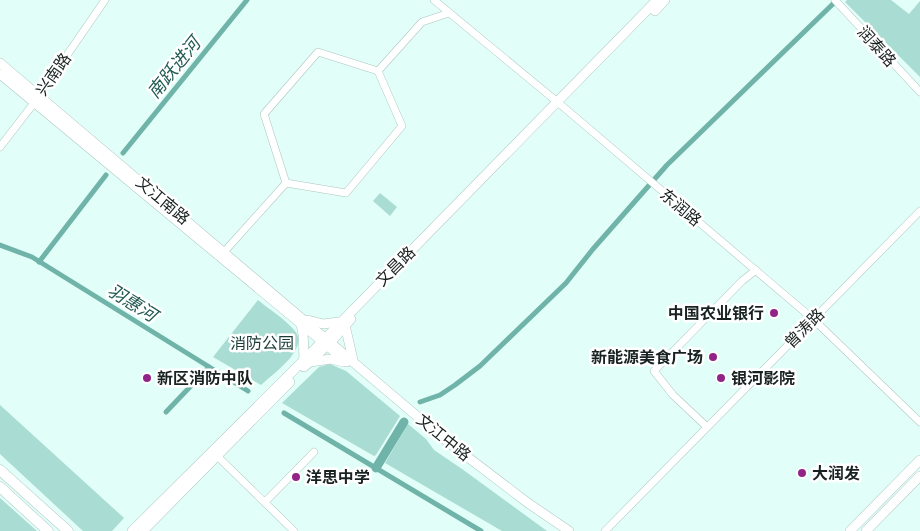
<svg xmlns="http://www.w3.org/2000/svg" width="920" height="531" font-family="'Work Sans','Noto Sans SC',sans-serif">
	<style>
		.green { fill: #a9dcd3 }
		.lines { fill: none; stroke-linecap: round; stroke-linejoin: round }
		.canal { stroke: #70b4a9; stroke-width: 5 }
		.river { stroke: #70b4a9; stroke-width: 9 }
		.minor-casing { stroke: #acc6c1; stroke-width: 8 }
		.major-casing { stroke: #acc6c1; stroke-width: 10 }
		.highway-casing { stroke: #acc6c1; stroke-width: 11 }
		.minor { stroke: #fff; stroke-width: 7 }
		.major { stroke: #fff; stroke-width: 9 }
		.highway { stroke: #fff; stroke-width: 10 }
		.poi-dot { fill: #912486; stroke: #fff; stroke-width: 2 }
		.labels { text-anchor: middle; stroke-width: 5; stroke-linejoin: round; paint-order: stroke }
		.street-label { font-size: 16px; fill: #182220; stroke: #fff }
		.poi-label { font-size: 16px; font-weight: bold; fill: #182220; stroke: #fff; text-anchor: start }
		.park-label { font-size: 16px; fill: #1a3c37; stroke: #fff }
		.water-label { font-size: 18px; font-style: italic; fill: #225b53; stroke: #fff }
	</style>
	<rect width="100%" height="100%" fill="#e2fef8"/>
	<g class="green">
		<polygon points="847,0 891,0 909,14 920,1 920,77 845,2"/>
		<polygon points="380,193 397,207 390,216 373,201"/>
		<path d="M258 300C270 310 285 319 295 331 310 348 273 374 261 385L213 357Z"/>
		<polygon points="330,364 346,371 400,416 376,455 374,456 282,403 319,367"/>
		<polygon points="0,405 124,518 112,531 83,531 0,454"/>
		<polygon points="408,424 426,439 434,450 462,469 547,531 502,531 385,463"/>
		<polygon points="0,498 37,531 0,531"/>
	</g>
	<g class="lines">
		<g class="canal">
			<polyline points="123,153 247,0"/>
			<polyline points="0,245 32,257 248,391"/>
			<polyline points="39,262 106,175"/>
			<polyline points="420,402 440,395 455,385 480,366 566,283 593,249 667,165 837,0"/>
			<polyline points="166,412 209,367"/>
			<polyline points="284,413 481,531"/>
		</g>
		<polyline class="river" points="376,468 404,422"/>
		<g class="minor-casing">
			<g id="minor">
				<polyline points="434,0 561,105 813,319 920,422"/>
				<polyline points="835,0 920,92"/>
				<polyline points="0,147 34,103 105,0"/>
				<polyline points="286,183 264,114 318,52 378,71"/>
				<polyline points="224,252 286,183 346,193 402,126 378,71 422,22 449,13"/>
				<polyline points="707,427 673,395 654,371 742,281 756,270"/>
				<polyline points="214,453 294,531"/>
				<polyline points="265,502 314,452"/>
				<polyline points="605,531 920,211"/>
			</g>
		</g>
		<g class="major-casing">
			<g id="major">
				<polyline points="655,11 665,0"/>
				<polyline points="0,63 444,439 528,503 569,531"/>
				<polyline points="0,74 347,362"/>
				<polyline points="308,320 323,324 339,322"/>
				<path d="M301 325C305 337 303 347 304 360"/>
				<polyline points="345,325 353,360"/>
				<polyline points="310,362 331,359 344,362"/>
				<polyline points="304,367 331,342 351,319"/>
				<polyline points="132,531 304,360 657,0"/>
				<polyline points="143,531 290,382"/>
				<polyline points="850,531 920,460"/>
				<polyline points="866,531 920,476"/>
			</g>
		</g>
		<g class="highway-casing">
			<g id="highway">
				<polyline points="0,470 68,531"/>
				<polyline points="0,487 48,531"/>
			</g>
		</g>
		<use href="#minor" class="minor"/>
		<use href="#major" class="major"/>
		<use href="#highway" class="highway"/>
	</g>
	<g class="poi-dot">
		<circle cx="774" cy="313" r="5"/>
		<circle cx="713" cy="357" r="5"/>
		<circle cx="147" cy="378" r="5"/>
		<circle cx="721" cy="378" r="5"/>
		<circle cx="802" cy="473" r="5"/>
		<circle cx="296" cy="477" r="5"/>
	</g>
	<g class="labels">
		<g class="street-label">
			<text transform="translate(877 46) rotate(48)" y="6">润泰路</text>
			<text transform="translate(53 74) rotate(-55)" y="6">兴南路</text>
			<text transform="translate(163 200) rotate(40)" y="6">文江南路</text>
			<text transform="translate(681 207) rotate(40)" y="6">东润路</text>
			<text transform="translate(395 266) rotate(-45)" y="6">文昌路</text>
			<text transform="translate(804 328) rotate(-45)" y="6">曾涛路</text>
			<text transform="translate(444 437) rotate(39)" y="6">文江中路</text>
		</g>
		<g class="poi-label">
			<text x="764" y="319" text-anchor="end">中国农业银行</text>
			<text x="703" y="363" text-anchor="end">新能源美食广场</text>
			<text x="157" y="384">新区消防中队</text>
			<text x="731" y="384">银河影院</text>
			<text x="812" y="479">大润发</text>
			<text x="306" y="483">洋思中学</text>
		</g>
		<g class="park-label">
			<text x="262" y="349">消防公园</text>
		</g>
		<g class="water-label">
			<text transform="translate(174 68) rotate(-51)" y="6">南跃进河</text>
			<text transform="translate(132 303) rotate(32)" y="6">羽惠河</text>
		</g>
	</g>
</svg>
